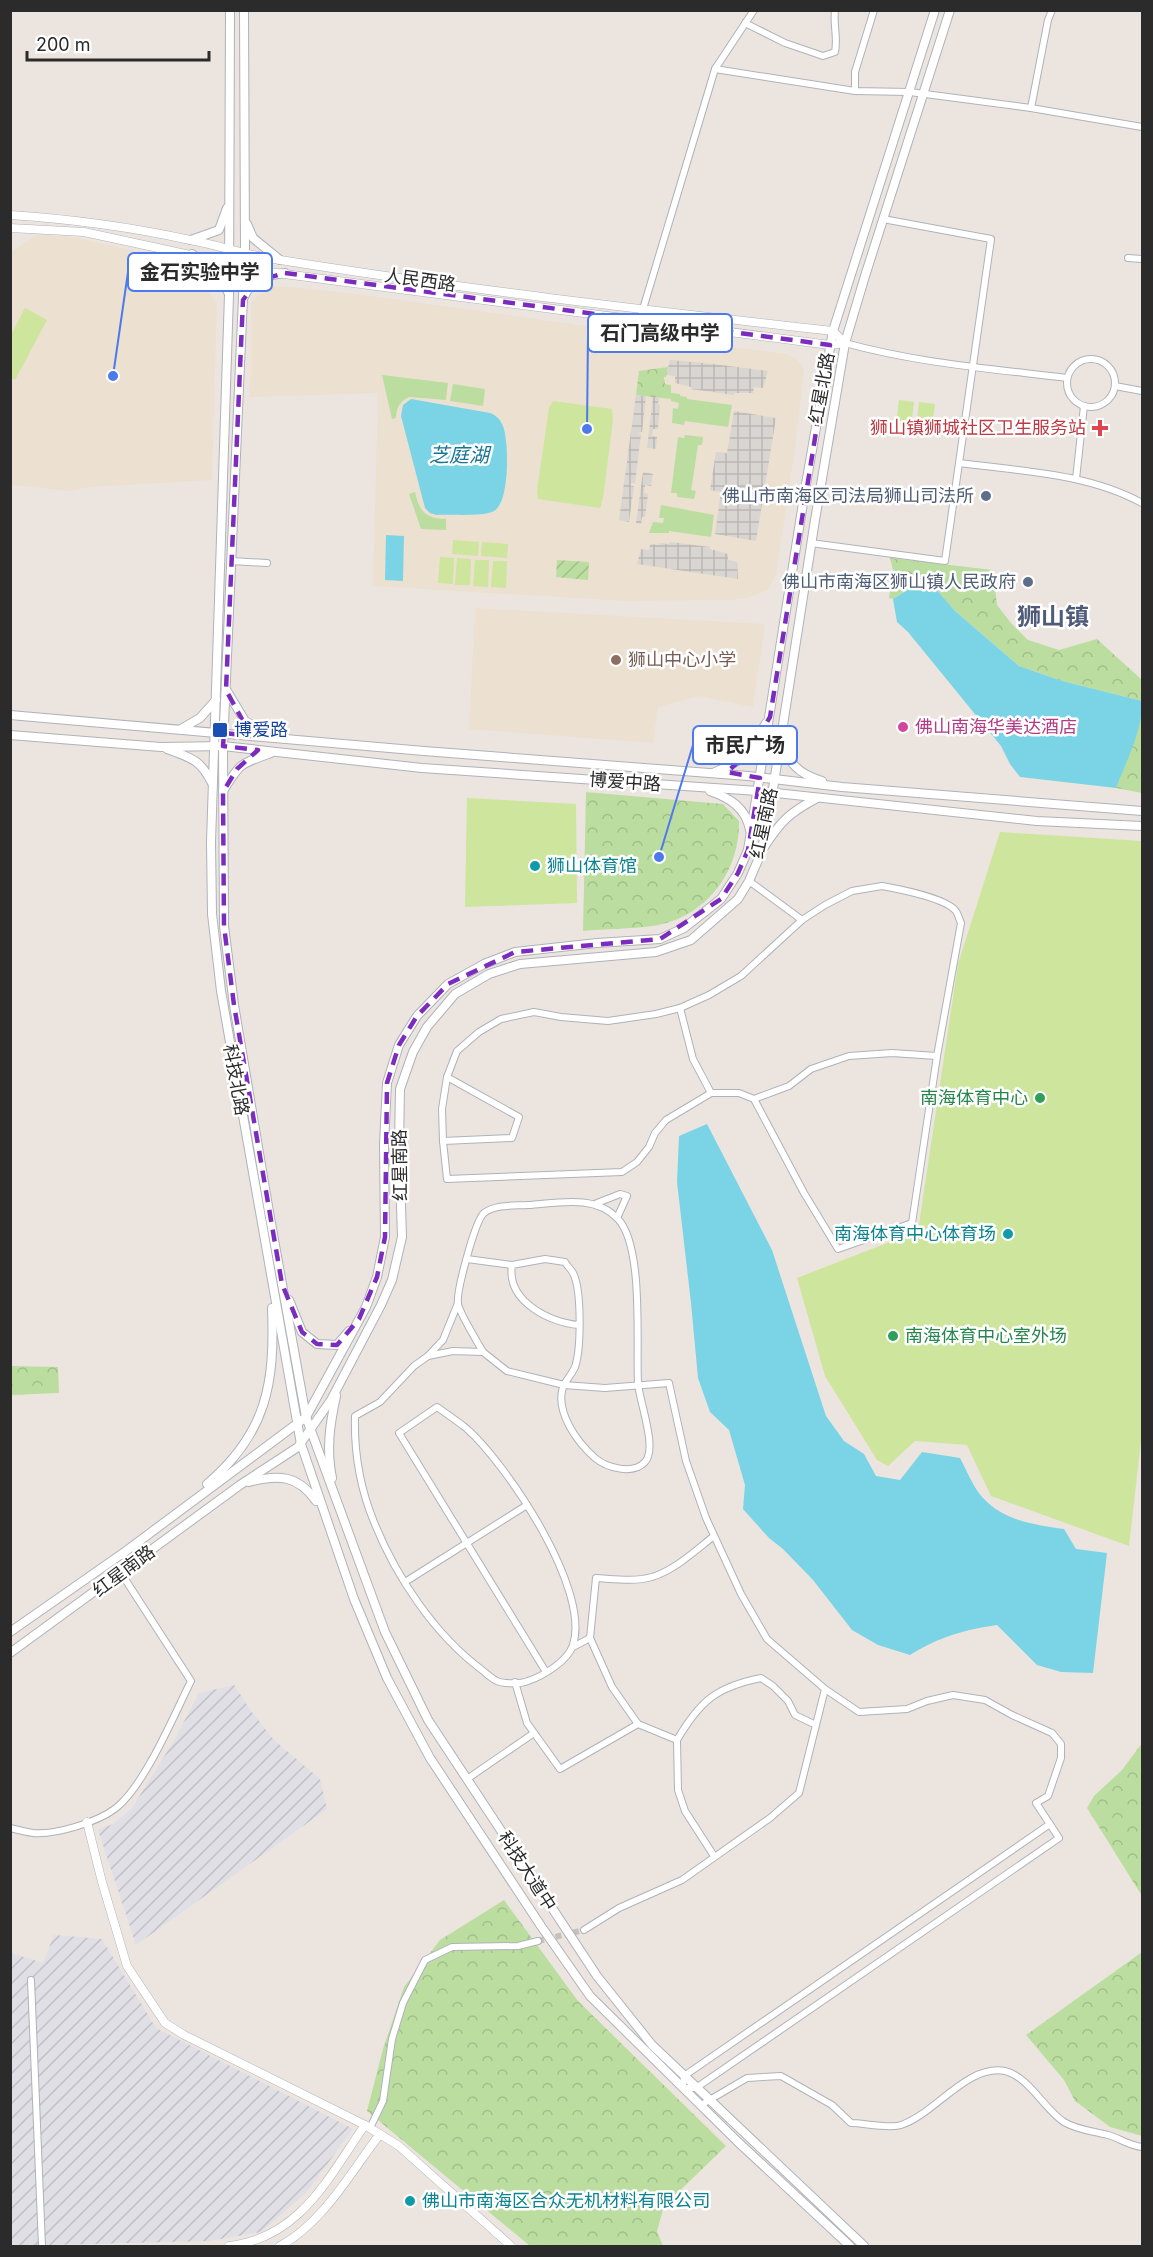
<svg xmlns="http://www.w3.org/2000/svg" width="1153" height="2257" font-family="Inter,'Noto Sans SC',sans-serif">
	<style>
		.industrial { fill: url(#industrial-furrows) }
		.education { fill: #ece0d0 }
		.grass { fill: #bbdea0 }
		.forest { fill: url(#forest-crowns) }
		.garden { fill: url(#garden-furrows) }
		.pitch { fill: #cde59c }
		.plaza { fill: url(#plaza-grid) }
		.water { fill: #7ad4e6 }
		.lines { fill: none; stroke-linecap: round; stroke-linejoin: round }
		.minor-tunnel { stroke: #c5c0bb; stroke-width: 6; stroke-dasharray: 6 3; stroke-linecap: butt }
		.minor-casing { stroke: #afb2bb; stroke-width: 8 }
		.tertiary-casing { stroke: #afb2bb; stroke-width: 9 }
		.secondary-casing { stroke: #afb2bb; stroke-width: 10 }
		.minor { stroke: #fff; stroke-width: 6 }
		.tertiary { stroke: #fff; stroke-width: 8 }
		.secondary { stroke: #fff; stroke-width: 8 }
		.marked { fill: none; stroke: #7b2cbf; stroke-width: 4.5; stroke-dasharray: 12 8; stroke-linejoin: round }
		.health-dot { fill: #e0444e; stroke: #fff; stroke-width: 2 }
		.service-dot { fill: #5c6f8a; stroke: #fff; stroke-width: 2 }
		.education-dot { fill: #8d6e63; stroke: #fff; stroke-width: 2 }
		.hotel-dot { fill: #d1479c; stroke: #fff; stroke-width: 2 }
		.transit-dot { fill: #1a4fb4; stroke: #fff; stroke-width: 2 }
		.culture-dot { fill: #0f9aa8; stroke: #fff; stroke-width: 2 }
		.leisure-dot { fill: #2e9e5b; stroke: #fff; stroke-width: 2 }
		.labels { text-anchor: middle; stroke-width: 5; stroke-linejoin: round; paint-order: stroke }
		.street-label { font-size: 18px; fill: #2b2b2b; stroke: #fff }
		.health-label { font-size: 18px; fill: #be3a42; stroke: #fff; text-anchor: end }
		.service-label { font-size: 18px; fill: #4e5e75; stroke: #fff; text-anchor: end }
		.education-label { font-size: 18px; fill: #785e54; stroke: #fff; text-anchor: start }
		.hotel-label { font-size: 18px; fill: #b23c85; stroke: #fff; text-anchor: start }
		.transit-label { font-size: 18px; fill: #164399; stroke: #fff; text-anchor: start }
		.culture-label { font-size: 18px; fill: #0d838f; stroke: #fff; text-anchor: start }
		.leisure-label { font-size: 18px; fill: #27864d; stroke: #fff; text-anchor: end }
		.water-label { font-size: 20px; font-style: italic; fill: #187593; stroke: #fff }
		.district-label { font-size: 24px; font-weight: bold; fill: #4f5b79; stroke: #fff }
		.leader { fill: none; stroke: #4c7aec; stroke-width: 2 }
		.callout-dot { fill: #4c7aec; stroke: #fff; stroke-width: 2 }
		.callout { fill: #fff; stroke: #4c7aec; stroke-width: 2 }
		.callout-label { font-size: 20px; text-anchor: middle; font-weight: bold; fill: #2b2b2b }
	</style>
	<defs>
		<pattern id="industrial-furrows" width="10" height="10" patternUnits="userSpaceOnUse" patternTransform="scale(1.5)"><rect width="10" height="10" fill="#e0dfe5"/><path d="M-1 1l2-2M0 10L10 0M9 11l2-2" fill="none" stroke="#c0c0c5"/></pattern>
		<pattern id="forest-crowns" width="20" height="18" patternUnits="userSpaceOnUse" patternTransform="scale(1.5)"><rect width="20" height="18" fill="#bbdea0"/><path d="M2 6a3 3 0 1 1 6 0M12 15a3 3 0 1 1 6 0" fill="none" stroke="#a1bf8a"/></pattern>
		<pattern id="garden-furrows" width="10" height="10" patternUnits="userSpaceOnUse" patternTransform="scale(1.5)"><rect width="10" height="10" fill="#bbdea0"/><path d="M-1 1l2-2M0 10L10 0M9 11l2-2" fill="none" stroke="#a1bf8a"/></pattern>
		<pattern id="plaza-grid" width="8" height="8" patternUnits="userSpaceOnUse" patternTransform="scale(1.5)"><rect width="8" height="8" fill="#d9d5d1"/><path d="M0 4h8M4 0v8" fill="none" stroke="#bab7b4"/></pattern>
	</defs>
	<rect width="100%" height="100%" fill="#ece5df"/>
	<g class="industrial">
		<polygon points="234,1685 251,1711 274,1740 320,1779 327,1809 136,1945 98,1830 113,1824 132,1808 175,1739 199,1693"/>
		<polygon points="54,1935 102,1939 156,2028 353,2129 306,2193 261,2232 209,2241 11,2246 11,1953 43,1963"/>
	</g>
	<g class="education">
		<polygon points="38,234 78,238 135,251 155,260 188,269 217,302 212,480 91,487 69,491 11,485 10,253"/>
		<polygon points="270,286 304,288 379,297 786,354 796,359 801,364 804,372 794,456 776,575 768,590 747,598 730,600 625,601 373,586 378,393 250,397 251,302"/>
		<polygon points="475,608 765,624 753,707 699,696 658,707 653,743 469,729"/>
	</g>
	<g class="grass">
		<path d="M382 375 448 383 446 400 409 397C400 401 396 408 396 418L392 419Z"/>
		<polygon points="453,384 485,389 483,406 450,401"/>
		<polygon points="671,393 680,394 680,396 687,397 687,399 732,405 728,427 685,421 684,425 672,423 673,408 678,409 679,403 671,401"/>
		<polygon points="685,435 703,437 702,445 698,445 692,485 691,490 696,491 694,499 677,497 677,493 671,493 678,437 684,438"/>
		<path d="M415 492C419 511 426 519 446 519V530L421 529 409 494Z"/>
		<polygon points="661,505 714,515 711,537 669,531 669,533 649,533 653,522 663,523 664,518 659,518"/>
	</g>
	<g class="forest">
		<polygon points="668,367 666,377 664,377 665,384 671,385 671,399 636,395 639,371"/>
		<polygon points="890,558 993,570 997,605 1011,623 1028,640 1059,650 1097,639 1142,680 1142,701 1062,681 1019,666 955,611 935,588 909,589 893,599 889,598 893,570"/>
		<polygon points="1142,712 1142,793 1116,788"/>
		<path d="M586 792 723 804 739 821C740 873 705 918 653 926 630 929 606 929 583 931Z"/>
		<polygon points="11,1366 58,1367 59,1393 11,1395"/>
		<polygon points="1142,1743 1142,1896 1087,1808 1094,1796 1122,1770"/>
		<polygon points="504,1900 578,2001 726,2146 664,2206 657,2231 663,2246 530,2246 367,2111 383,2049 404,1987 440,1940"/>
		<polygon points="1142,1952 1142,2136 1110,2127 1075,2101 1064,2080 1026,2035"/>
	</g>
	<polygon class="garden" points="557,560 589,562 588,580 556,577"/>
	<g class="pitch">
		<polygon points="25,308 47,320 15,380 11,377 11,335"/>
		<polygon points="899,400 914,402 911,427 896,425"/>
		<polygon points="553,401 612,409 613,420 603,498 600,508 538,499 537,491 549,408"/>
		<polygon points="919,402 935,404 932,429 916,427"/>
		<polygon points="453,540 479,542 478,556 452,554"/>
		<polygon points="482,542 508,544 507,558 481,556"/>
		<polygon points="440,557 454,558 453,584 438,583"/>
		<polygon points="457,558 471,559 470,585 455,585"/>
		<polygon points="475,560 489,560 488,587 473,586"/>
		<polygon points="493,561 507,561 506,588 491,587"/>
		<polygon points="467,798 576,804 577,903 465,907"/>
		<polygon points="1000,832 1142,841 1142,1432 1129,1546 991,1496 967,1445 915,1441 888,1466 877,1460 825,1376 797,1278 918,1231 958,964"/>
	</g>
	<g class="plaza">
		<polygon points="670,360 713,364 768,371 763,388 754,387 753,393 734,393 734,395 691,389 691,387 675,383 675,376 666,375"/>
		<polygon points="636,395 646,396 642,432 638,433 641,434 635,483 631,483 631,486 634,486 629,522 619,520"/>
		<polygon points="653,397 659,397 658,404 660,405 658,429 653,429 652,436 657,437 656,449 647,448"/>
		<polygon points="734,411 776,418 756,541 715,534 721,492 710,490 716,452 727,453"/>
		<polygon points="643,472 653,474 651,486 645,485 644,493 648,494 645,517 642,517 641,524 636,523"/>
		<polygon points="670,542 710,547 710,549 728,554 728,560 737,562 738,579 637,564 641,549 649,550 650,544 659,545 660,543 669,544"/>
	</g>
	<g class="water">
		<path d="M411 399 490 413C496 415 500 419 503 426 509 442 510 502 494 511 483 517 451 514 437 515L430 513 425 508 401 416 403 405Z"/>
		<polygon points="386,535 404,536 403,581 385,580"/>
		<path d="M923 586 935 588 955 611 1019 666 1062 681 1142 701C1143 731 1126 761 1116 788L1020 777 1010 764 1001 746 908 632 897 622 893 599 909 589Z"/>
		<path d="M707 1124 772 1250 826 1416 844 1441 864 1454 876 1476 900 1480 922 1452 960 1458C967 1471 973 1487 983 1498 1004 1521 1035 1525 1064 1529L1076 1549 1107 1553 1093 1673 1061 1672 1037 1665 997 1625C963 1630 939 1637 910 1655L878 1645 852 1630 813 1580 783 1549 769 1538 743 1509 745 1485 729 1430 710 1412 698 1378 691 1303 677 1182 679 1136Z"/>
	</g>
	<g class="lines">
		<polyline class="minor-tunnel" points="538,1941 584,1930"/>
		<g class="minor-casing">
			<g id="minor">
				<path d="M745 23 785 43 823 56 835 52C838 37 833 25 835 10"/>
				<polyline points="715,69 855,91 910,92 1031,108 1142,127"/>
				<polyline points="855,91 855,72 874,10"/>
				<polyline points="1031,108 1048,20 1052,10"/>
				<polyline points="1128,258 1142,259"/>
				<polyline points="640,319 715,69 754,10"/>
				<path d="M845 343C917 363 993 369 1067 378"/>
				<circle cx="1091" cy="383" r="24"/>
				<polyline points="1115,386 1142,391"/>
				<path d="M959 463C1020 471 1087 473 1142 503"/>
				<polyline points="1076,479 1084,406"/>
				<polyline points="811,543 945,561 991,239 883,219"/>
				<polyline points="231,561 267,563"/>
				<polyline points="749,881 802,920"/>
				<path d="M882 886C899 889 944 898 955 910 958 913 959 919 961 923L937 1056 912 1223 838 1249 804 1193 754 1099 739 1093H711L666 1120 655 1133 649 1147 637 1162 622 1172 447 1179 443 1141 442 1109 447 1077 457 1051 479 1032 501 1019 534 1012 561 1017 608 1021 656 1014 680 1008 709 995 741 976 802 920 825 905 852 891Z"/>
				<polyline points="680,1008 693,1059 711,1093"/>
				<polyline points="754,1099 789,1086 811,1069 849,1056 892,1053 937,1056"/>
				<polyline points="443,1141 512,1138 519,1117 447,1077"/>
				<polyline points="597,1203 620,1194 627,1196 617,1218"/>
				<polyline points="467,1259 512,1265"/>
				<path d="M483 1352C477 1341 460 1314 458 1304 456 1292 475 1221 484 1213 496 1204 514 1206 528 1205 558 1203 595 1194 618 1219 644 1247 636 1343 638 1383 639 1401 658 1448 645 1462 633 1475 607 1468 595 1458 577 1442 555 1412 563 1387 566 1380 572 1374 575 1367 581 1350 582 1290 573 1273 571 1269 567 1266 565 1262L545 1259 512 1265C506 1301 550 1323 579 1325"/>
				<polyline points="428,1356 443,1340 458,1303"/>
				<path d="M714 1536C696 1550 675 1570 652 1577 634 1582 614 1579 596 1578L590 1638 612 1687 638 1724 677 1740 678 1790 685 1811 714 1856"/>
				<polyline points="405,1582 527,1505"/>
				<polyline points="573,1647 590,1638"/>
				<path d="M546 1672 399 1433 437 1407C447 1414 457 1421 466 1428 507 1464 591 1590 573 1645 568 1661 543 1676 528 1681 522 1684 503 1684 497 1681 492 1679 487 1674 482 1670 435 1635 396 1577 374 1522 360 1488 354 1452 355 1416L380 1402 414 1366 428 1356 453 1351 483 1352 507 1371 564 1385 605 1388 669 1383 686 1461 706 1518 741 1594 767 1639 825 1689 799 1793 770 1818 682 1880 619 1908 584 1930"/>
				<polyline points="515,1682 527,1723 560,1769 638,1724"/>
				<polyline points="825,1689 859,1712 907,1709 927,1701 953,1695 985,1700 1012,1715 1052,1733 1061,1744 1061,1758 1048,1796 1036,1803 1059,1838 696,2088 683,2088 684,2076 1050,1824"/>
				<path d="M677 1740C700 1701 716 1687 761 1678L773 1686 788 1701 795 1715 816 1725"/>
				<polyline points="467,1779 534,1733"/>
				<path d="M10 1828C18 1830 26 1832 33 1833 56 1835 98 1822 116 1808 145 1785 174 1715 191 1681L121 1573"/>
				<polyline points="31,1980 42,2246"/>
				<path d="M701 2105 747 2078 781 2076 832 2105 851 2123C863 2123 890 2129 901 2125 935 2114 967 2064 1005 2071 1028 2076 1045 2110 1064 2122 1077 2130 1093 2131 1108 2135 1119 2138 1130 2146 1142 2147"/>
				<polyline points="370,2128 383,2101 392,2039 403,2003 425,1960 452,1947 518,1946 538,1941"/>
			</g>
		</g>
		<g class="tertiary-casing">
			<g id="tertiary">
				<path d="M10 215C71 219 131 227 190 240 218 245 246 255 274 259 460 289 646 310 833 331L845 343"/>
				<polyline points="10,228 84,232 269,272 830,345 845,343"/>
				<polyline points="87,1822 102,1882 127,1966 165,2023 184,2035 365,2125 399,2146 511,2246"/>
				<path d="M229 2246C300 2238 328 2178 365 2125"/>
				<path d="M280 2246C323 2223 351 2172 380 2134"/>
			</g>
		</g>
		<g class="secondary-casing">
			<g id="secondary">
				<polyline points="230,10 229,295 211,842 212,914 221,991 301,1444 354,1599 387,1678 430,1758 541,1926 590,1996 738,2142 850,2246"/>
				<polyline points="244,10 245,253 223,746 224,926 234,1005 269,1212 306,1417 385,1632 428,1720 597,1976 652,2045 864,2246"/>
				<polyline points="247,224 253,238 280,260"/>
				<polyline points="191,240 219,230 227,208"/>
				<path d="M192 254C208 265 220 275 228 292"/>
				<path d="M244 297C251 279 268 275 285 273"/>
				<polyline points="227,691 245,721 268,735"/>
				<polyline points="10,715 424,751 748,776 842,787 1142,811"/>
				<polyline points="181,729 200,718 216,700"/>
				<polyline points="10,735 161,747 223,746 422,768 758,791 1037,821 1142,826"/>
				<path d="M780 740C790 763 796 773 822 781"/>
				<path d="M167 749C191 758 200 759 212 783"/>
				<path d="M715 772C749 758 748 753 766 723"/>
				<path d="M223 791C240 763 240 764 271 753"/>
				<path d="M710 791C730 798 746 808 750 830"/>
				<path d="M764 847C781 821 789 813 817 798"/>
				<polyline points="289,1300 302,1332 317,1344 337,1345 349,1331"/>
				<path d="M332 1478C326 1449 330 1424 336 1396"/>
				<path d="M249 1482C278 1474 298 1475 316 1501"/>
				<path d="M207 1484C267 1433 275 1383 272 1308"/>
				<polyline points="10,1632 126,1551 306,1417 366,1307 377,1277 385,1237 384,1144 387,1083 399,1045 417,1016 448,984 484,964 515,952 597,943 660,939 684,928 721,899 738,873 748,850 806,484 833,331 935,10"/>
				<polyline points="10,1653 240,1485 298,1447 331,1400 381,1305 392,1280 402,1237 399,1144 400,1089 413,1052 427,1027 455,994 489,974 520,964 656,952 691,940 738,899 749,881 761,853 768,821 815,520 845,343 865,276 950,10"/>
			</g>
		</g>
		<use href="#minor" class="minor"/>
		<use href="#tertiary" class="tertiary"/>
		<use href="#secondary" class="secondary"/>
	</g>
	<path class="marked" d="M285 273 830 345 770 717 749 752 727 772 760 778 748 850 738 873 721 899 660 939 515 952 448 984 417 1016 399 1045 387 1083 385 1237 377 1277 359 1319 337 1345 317 1344 302 1332 282 1284 234 1005 224 926 223 792 237 769 258 750 223 746 224 733 251 736 226 690 243 300 257 281Z"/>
	<path class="health-dot" d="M1097 419h6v6h6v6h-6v6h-6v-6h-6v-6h6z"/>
	<g class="service-dot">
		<circle cx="986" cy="496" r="6"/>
		<circle cx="1028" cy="582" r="6"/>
	</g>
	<circle class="education-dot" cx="616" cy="660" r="6"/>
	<circle class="hotel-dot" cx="903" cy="727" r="6"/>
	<rect class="transit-dot" x="212" y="722" width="16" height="16" rx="3"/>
	<g class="culture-dot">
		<circle cx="535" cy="866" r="6"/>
		<circle cx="1008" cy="1234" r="6"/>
		<circle cx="410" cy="2201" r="6"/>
	</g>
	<g class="leisure-dot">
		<circle cx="1040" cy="1098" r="6"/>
		<circle cx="893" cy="1336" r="6"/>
	</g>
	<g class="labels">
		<g class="street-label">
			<text transform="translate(420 280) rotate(8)" y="6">人民西路</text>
			<text transform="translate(822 388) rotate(-80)" y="6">红星北路</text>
			<text transform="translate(625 782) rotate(4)" y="6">博爱中路</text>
			<text transform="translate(764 823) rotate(-78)" y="6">红星南路</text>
			<text transform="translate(236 1080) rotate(80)" y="6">科技北路</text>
			<text transform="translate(400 1165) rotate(-91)" y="6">红星南路</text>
			<text transform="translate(124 1571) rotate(-37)" y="6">红星南路</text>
			<text transform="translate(527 1871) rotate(57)" y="6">科技大道中</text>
		</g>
		<g class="health-label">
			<text x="1086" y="434">狮山镇狮城社区卫生服务站</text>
		</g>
		<g class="service-label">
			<text x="974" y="502">佛山市南海区司法局狮山司法所</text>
			<text x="1016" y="588">佛山市南海区狮山镇人民政府</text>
		</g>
		<g class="education-label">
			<text x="628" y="666">狮山中心小学</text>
		</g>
		<g class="hotel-label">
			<text x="915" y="733">佛山南海华美达酒店</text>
		</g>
		<g class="transit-label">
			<text x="234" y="736">博爱路</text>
		</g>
		<g class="culture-label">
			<text x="547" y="872">狮山体育馆</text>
			<text x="996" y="1240" text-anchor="end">南海体育中心体育场</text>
			<text x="422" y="2207">佛山市南海区合众无机材料有限公司</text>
		</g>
		<g class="leisure-label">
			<text x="1028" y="1104">南海体育中心</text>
			<text x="905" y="1342" text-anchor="start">南海体育中心室外场</text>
		</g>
		<g class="water-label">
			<text x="459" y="462">芝庭湖</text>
		</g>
		<g class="district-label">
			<text x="1053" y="625">狮山镇</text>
		</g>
	</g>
	<path class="leader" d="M113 376L128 272M587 429L588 333M659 857L693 745"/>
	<g class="callout-dot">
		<circle cx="113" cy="376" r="6"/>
		<circle cx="587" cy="429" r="6"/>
		<circle cx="659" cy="857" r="6"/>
	</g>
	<g class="callout">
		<rect x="128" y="253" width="144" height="38" rx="6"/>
		<rect x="588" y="314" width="144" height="38" rx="6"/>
		<rect x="693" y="726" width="104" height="38" rx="6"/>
	</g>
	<g class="callout-label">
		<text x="200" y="279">金石实验中学</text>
		<text x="660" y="340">石门高级中学</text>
		<text x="745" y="752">市民广场</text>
	</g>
	<rect width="1153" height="2257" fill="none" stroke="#2b2b2b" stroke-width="24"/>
	<path d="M27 51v9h182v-9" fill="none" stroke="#2b2b2b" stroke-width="3"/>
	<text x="36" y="51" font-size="18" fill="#2b2b2b" stroke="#ffffff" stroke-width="4.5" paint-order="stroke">200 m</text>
</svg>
